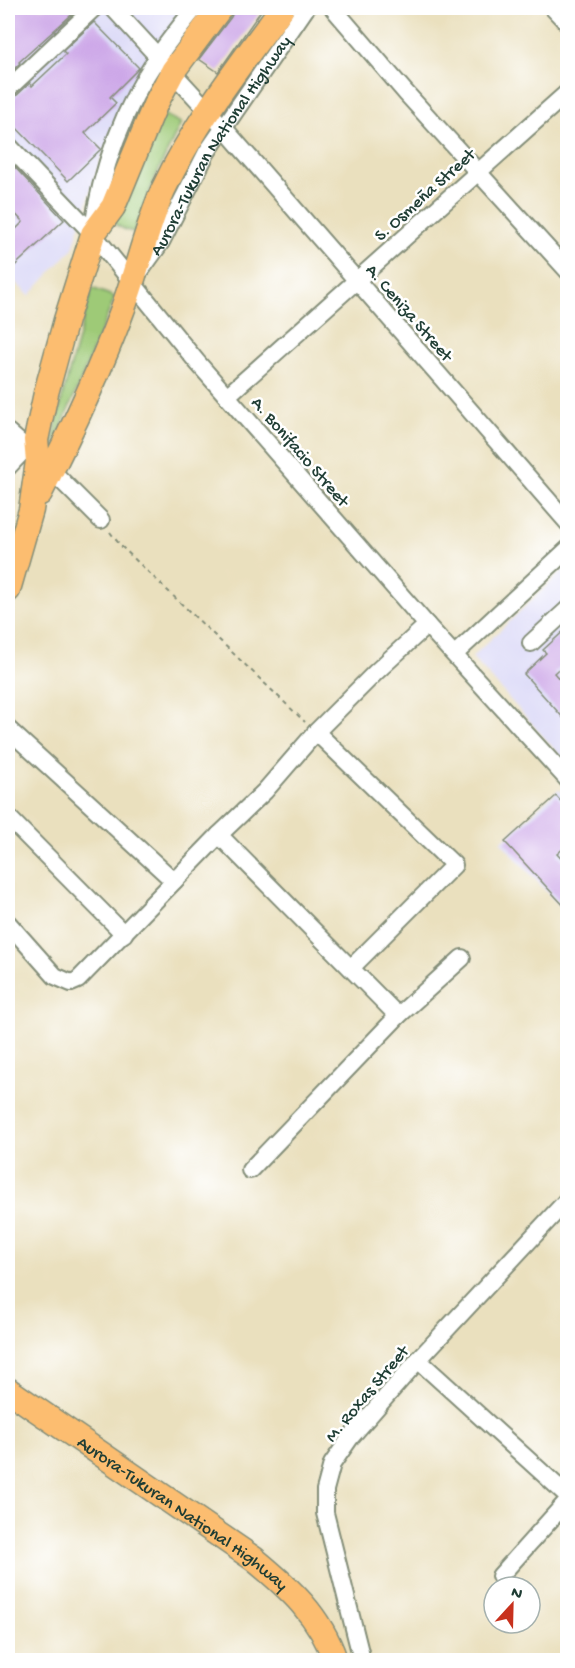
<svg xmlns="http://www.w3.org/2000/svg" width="575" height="1668" font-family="'Gochi Hand',sans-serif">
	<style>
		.built { fill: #d9d7f7 }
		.green { fill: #9eca77; stroke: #5e8456; stroke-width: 1.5 }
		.building { fill: #cda8e8 }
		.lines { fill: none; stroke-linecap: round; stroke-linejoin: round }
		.minor-casing { stroke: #848e79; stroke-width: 20 }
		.highway-casing { stroke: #848e79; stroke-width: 27 }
		.path { stroke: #848e79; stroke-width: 2; stroke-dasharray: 4.5 4.5; stroke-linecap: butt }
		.minor { stroke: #fff; stroke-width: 16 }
		.highway { stroke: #fcbd6f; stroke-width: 24 }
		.labels { text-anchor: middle; stroke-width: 5; stroke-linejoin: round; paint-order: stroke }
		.street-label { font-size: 18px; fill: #1f3d34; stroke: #fff }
	</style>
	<rect width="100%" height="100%" fill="#fff"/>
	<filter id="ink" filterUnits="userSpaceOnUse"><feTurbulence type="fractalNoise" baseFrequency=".0167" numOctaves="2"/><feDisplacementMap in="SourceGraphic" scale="12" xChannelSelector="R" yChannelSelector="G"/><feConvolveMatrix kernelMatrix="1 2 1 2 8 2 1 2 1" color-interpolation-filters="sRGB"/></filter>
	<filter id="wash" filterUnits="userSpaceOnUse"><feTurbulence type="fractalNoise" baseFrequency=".008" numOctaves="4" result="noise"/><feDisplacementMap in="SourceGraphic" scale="24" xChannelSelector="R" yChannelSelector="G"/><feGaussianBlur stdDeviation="1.35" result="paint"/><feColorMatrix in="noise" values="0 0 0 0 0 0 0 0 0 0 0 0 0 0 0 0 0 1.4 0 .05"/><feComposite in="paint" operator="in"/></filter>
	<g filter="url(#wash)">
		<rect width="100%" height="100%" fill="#eae0be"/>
		<g class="built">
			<polygon points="8,8 195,8 101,157 73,248 29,296 8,274 8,231 17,222 8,211"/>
			<polygon points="567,567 567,763 472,657"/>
			<polygon points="559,789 567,798 567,914 501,842"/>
		</g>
		<g class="green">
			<polygon points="163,114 181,123 154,180 134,232 126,230 114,224"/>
			<polygon points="92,288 115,297 50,454 62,398"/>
		</g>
		<g id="blocks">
			<g class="building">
				<polygon points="8,8 79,8 19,62 20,63 8,75"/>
				<polygon points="235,8 263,8 218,72 199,59 231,17"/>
				<polygon points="94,22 139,68 110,97 116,103 85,133 101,149 68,181 8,119 8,99 15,97 30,83 32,86 66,54 63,51"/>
				<polygon points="8,160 64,220 8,272 8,237 23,222 8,206"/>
				<polygon points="567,628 567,661 554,673 567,688 567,722 524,674 546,653 543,650"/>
				<polygon points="556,796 567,808 567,845 557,854 567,865 567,909 505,842"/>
			</g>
		</g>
	</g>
	<g filter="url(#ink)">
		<use href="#blocks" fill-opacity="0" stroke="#848e79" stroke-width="1.5"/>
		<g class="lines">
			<g class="minor-casing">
				<g id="minor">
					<polyline points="113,8 223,127 568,523"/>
					<polyline points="333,8 406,93 568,271"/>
					<polyline points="553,8 568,24"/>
					<polyline points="8,89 94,8"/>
					<polyline points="8,145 93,234 197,362 427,625 568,780"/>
					<path d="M93 230C100 170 125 106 159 55 170 39 183 23 195 8"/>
					<path id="s1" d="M141 270 161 242 207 152 306 8"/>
					<polyline points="227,396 568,92"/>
					<polyline points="8,432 51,470 101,520"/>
					<polyline points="8,467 25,449"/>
					<polyline points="531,643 568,609"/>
					<polyline points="455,654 568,549"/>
					<polyline points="8,729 174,881"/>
					<polyline points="316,732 454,865 351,968"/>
					<polyline points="8,817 124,934"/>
					<polyline points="219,835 398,1016"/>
					<polyline points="8,923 55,976 71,983 78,980 219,835 265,791 316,732 376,672 427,625"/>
					<polyline points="250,1170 398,1016 462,958"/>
					<polyline points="418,1360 568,1496"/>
					<polyline points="500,1576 568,1500"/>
					<polyline points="362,1660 325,1513 325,1490 332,1464 350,1438 418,1360 568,1199"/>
				</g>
			</g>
			<g class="highway-casing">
				<g id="highway">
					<path d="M40 493C70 434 99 374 122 311 137 271 146 229 163 190 194 124 239 66 282 8"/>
					<polyline points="8,590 31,510 38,461 36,440 46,393 66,320 93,234 113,207 155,105 173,71 220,8"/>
					<path id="s2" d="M8 1390 254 1559C289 1588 320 1615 335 1660"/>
				</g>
			</g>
			<polyline class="path" points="110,532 120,545 305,722"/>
			<use href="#minor" class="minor"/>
			<use href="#highway" class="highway"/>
		</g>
	</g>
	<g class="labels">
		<g class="street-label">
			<text dy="6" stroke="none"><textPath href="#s1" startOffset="148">Aurora-Tukuran National Highway</textPath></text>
			<text transform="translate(424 194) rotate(-42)" y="6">S. Osmeña Street</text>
			<text transform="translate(410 312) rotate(49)" y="6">A. Ceniza Street</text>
			<text transform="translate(301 451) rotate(49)" y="6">A. Bonifacio Street</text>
			<text transform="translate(366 1393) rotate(-50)" y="6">M. Roxas Street</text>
			<text dy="6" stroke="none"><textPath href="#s2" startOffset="214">Aurora-Tukuran National Highway</textPath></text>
		</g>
	</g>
	<rect width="575" height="1668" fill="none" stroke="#fff" stroke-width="30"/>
	<g transform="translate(512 1605) rotate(22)"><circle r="28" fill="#ffffff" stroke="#a5b1ae" stroke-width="1.5"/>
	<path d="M0-4.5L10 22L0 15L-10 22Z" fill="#c8321e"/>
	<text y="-9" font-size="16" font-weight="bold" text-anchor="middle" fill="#1f3d34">N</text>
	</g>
</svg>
